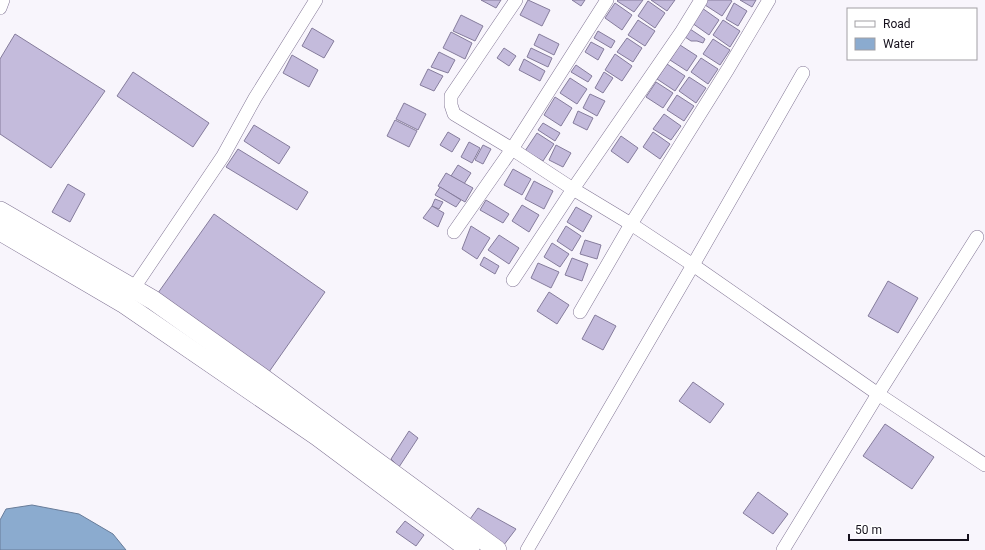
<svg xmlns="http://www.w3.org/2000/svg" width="985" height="550" font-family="Roboto,sans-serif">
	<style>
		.water { fill: #8babcf; stroke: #687c99 }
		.building { fill: #c4bbdc; stroke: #857c9c }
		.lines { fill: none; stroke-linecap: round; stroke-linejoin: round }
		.street-casing { stroke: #827695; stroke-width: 14 }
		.secondary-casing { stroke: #827695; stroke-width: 20 }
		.street { stroke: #fff; stroke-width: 13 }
		.secondary { stroke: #fff; stroke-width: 19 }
	</style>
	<rect width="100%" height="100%" fill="#f8f5fc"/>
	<polygon class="water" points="32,505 79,514 113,534 126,550 0,550 0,520 6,509"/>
	<g class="building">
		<polygon points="481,0 501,0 496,8"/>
		<polygon points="528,0 550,10 542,26 520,15"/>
		<polygon points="572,0 585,0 581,6"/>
		<polygon points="618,0 643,0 634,12 617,1"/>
		<polygon points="651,0 675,0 667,11"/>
		<polygon points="708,0 730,0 732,1 722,16 705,5"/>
		<polygon points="740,0 756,0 752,7"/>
		<polygon points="648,1 665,13 655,28 638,16"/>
		<polygon points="615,3 632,15 622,30 605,18"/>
		<polygon points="734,3 747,11 738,26 726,19"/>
		<polygon points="702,8 719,20 709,35 692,23"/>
		<polygon points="461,15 483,26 475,41 453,31"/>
		<polygon points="638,20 655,31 645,46 628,35"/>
		<polygon points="723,20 740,31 730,47 713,35"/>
		<polygon points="312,28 334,41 324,58 302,46"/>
		<polygon points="690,29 705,39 703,43 697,41 691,41 685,37"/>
		<polygon points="598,31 615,41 611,48 594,38"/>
		<polygon points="451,32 472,43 465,59 443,48"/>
		<polygon points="15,34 105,91 51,168 0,134 0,59"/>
		<polygon points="539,34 559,44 554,55 534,45"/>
		<polygon points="627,38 642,48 633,62 617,52"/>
		<polygon points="713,39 730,50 720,65 703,54"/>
		<polygon points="591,42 604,49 598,60 585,52"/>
		<polygon points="680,45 697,56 687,71 670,60"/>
		<polygon points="504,48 516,56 509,66 497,58"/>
		<polygon points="531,48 552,58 548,67 527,57"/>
		<polygon points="439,52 455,60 448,73 431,67"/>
		<polygon points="615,54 632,66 622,81 605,70"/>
		<polygon points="292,55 318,70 309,87 283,73"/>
		<polygon points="701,58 718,69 708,84 691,72"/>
		<polygon points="524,59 545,71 540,81 519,70"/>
		<polygon points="667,64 685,76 675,91 657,79"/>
		<polygon points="576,65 592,76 588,82 571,72"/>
		<polygon points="428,69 443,76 434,91 420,85"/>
		<polygon points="133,72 209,123 193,147 117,96"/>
		<polygon points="604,72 613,78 603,93 595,88"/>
		<polygon points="689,77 706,88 696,103 679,91"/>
		<polygon points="570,78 587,89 577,104 560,93"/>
		<polygon points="656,82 673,93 663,108 646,97"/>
		<polygon points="590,94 605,101 597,116 583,108"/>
		<polygon points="677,95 694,106 684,121 667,110"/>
		<polygon points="555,97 572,108 561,126 544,115"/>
		<polygon points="404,103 426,114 418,130 396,119"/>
		<polygon points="578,111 593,118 587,130 573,123"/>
		<polygon points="664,114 681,126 671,140 653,129"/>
		<polygon points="395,120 417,131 409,147 387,136"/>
		<polygon points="543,123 560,133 555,141 538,130"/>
		<polygon points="254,125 290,147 279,164 244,141"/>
		<polygon points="448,132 460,139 452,152 440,145"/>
		<polygon points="653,132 670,144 660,159 643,147"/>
		<polygon points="537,133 554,144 543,161 525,151"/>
		<polygon points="621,136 638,148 628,163 611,151"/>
		<polygon points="469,142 480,148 472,163 461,157"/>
		<polygon points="483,145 491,149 483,164 475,160"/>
		<polygon points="556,145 571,153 563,167 549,160"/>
		<polygon points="238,149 308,192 297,210 226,167"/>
		<polygon points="458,165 471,173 464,184 451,176"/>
		<polygon points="513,169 531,179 522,195 504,185"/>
		<polygon points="446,173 473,188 465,202 438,186"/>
		<polygon points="534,181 553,191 544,209 525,199"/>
		<polygon points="68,184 85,194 70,222 52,212"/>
		<polygon points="440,187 461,200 456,207 435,195"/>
		<polygon points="435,199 443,202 439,209 432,206"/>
		<polygon points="486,200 509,214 503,223 480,210"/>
		<polygon points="522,205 539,215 529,232 512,221"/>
		<polygon points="432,206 444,213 438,227 423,218"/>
		<polygon points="576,207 592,216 583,232 567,222"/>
		<polygon points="214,214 325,292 264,379 153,300"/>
		<polygon points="471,226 490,238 477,259 462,249"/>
		<polygon points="566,226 581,236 572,251 557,241"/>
		<polygon points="499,235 519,248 509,264 488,250"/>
		<polygon points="585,240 601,245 597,259 580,254"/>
		<polygon points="552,243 569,254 560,267 544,257"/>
		<polygon points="484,257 499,266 495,274 480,265"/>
		<polygon points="572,258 588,264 582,281 565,275"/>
		<polygon points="538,263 559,272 551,288 531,278"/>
		<polygon points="888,281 918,298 898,333 868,316"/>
		<polygon points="549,292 569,305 557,324 537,311"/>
		<polygon points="595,315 616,326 603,350 582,339"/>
		<polygon points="693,382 724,404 710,423 679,401"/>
		<polygon points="885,424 934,457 912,489 863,456"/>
		<polygon points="409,431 418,438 399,467 391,459"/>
		<polygon points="758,492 788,514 773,534 743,513"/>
		<polygon points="478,508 516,529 500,550 465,526"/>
		<polygon points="405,521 424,535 416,546 396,532"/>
	</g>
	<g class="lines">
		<g class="street-casing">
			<g id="street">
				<polyline points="516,0 451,96 451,105 454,114 512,149 573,189 631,224 693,265 878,394 985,465"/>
				<polyline points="0,8 3,0"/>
				<polyline points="454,232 512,149 607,0"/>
				<polyline points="513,280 573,189 682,31 701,0"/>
				<polyline points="129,295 223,156 255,98 316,0"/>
				<polyline points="580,312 631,224 728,69 769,0"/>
				<polyline points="527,550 693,265 803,73"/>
				<polyline points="783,550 878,394 977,237"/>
			</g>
		</g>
		<g class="secondary-casing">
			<g id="secondary">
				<polyline points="0,211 153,300 264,379 497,550"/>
				<polyline points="0,231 123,303 317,436 470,550"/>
			</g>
		</g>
		<use href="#street" class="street"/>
		<use href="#secondary" class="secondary"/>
	</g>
	<rect x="847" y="8" width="130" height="52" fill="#ffffff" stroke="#a19fa4"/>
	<rect x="855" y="21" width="20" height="6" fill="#ffffff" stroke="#a19fa4"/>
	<text x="883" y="28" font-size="12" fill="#15101c">Road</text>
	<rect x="855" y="38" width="20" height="12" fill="#8babcf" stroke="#a19fa4"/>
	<text x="883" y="48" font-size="12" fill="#15101c">Water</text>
	<path d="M849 534v6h119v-6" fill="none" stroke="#15101c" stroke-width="2"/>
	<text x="855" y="534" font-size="12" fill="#15101c" stroke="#ffffff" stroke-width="3" paint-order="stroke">50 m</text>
</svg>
